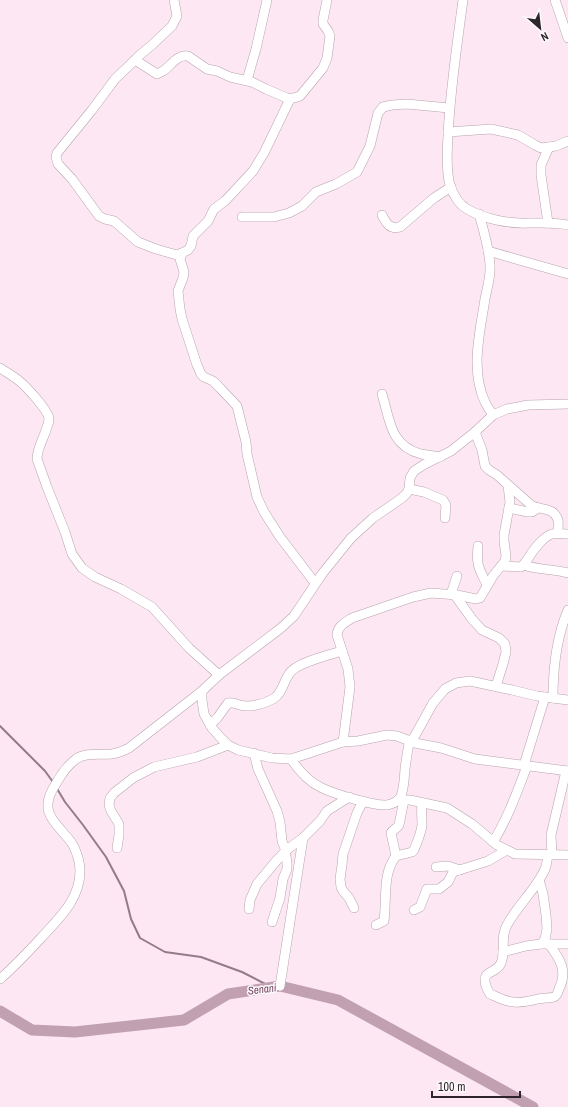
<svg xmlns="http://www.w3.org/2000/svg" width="568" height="1107" font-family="'Archivo Narrow',sans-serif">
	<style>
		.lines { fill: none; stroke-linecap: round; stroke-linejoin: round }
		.stream { stroke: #957b89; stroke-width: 2 }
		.river { stroke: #c1a0b2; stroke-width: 11 }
		.minor-casing { stroke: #b7a3ad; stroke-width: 10 }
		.minor { stroke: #fff; stroke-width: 9 }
		.labels { text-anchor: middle; stroke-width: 3; stroke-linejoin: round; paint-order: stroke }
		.water-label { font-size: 11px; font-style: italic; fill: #73445f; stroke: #fefafc }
	</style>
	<rect width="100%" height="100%" fill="#fce7f2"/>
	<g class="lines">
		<g class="stream">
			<polyline points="0,726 45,771 53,782"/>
			<polyline points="56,787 65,802 83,825 106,857 124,891 131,919 140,938 165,952 201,957 242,972 271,987"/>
		</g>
		<polyline class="river" points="0,1011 32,1030 75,1032 184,1020 228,994 280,986 338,1000 533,1107"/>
		<g class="minor-casing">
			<g id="minor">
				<polyline points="174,0 177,16 172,26 152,45 141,54 115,79 92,110 57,153 56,157 58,164 72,179 99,216 105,219 114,221 138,242 156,249 177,255 182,253 188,250 191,246 193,236 208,221 214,209 225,201 253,171 264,153 290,99"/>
				<path d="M463 0C457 45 450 91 448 136 447 151 446 171 450 185 453 194 458 204 467 209 484 219 509 224 529 223 542 223 555 222 568 225"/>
				<polyline points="555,0 568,38"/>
				<path d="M135 60 157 74C159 73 161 72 163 71 171 66 177 54 188 56L207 69 217 71 230 77 252 82 266 89 287 98C292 99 295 98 300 96L323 68 327 58 330 36 328 31 323 24V20L327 0"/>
				<polyline points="247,80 256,49 267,0"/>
				<polyline points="448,132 491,129 518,135 535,145 541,148 556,146 568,141"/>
				<path d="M479 214C484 231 489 248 490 265 491 276 487 288 485 299 480 332 470 370 485 402 487 406 490 411 493 415"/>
				<path d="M382 215C386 223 390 230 400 227L434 198 451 187"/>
				<polyline points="242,217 274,217 289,213 302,206 316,192 336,184 357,172 370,146 378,113 383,107 392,105 407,104 449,108"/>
				<polyline points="548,223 541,175 541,165 549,147"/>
				<polyline points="488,251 568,274"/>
				<polyline points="182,253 180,259 184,272 183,278 178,291 180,309 182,319 197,365 201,374 204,377 213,381 220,388 237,406 246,442 247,454 257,497 264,512 280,537 315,583"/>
				<path d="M0 368C6 372 13 376 18 380 26 386 47 409 49 418 49 421 48 425 47 427 44 438 37 448 37 459L47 487 65 532 72 554 82 568 95 577 121 589 152 607 189 648 219 675"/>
				<path d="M382 394C390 420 390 446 421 454 427 455 434 456 440 457"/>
				<path d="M475 432 482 450 485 466 489 470 497 475 531 505C541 511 553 506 558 520 559 525 557 529 559 533"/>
				<polyline points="409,489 424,492 443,500 446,505 445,518"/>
				<polyline points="509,508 528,512 532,512 538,508"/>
				<path d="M478 546C476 566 479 568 487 585"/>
				<path d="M524 565C538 570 553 569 568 573"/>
				<path d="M501 566 521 567C525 564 526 561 529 557 533 550 544 536 552 534 557 533 563 534 568 534"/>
				<polyline points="451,594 457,576"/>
				<polyline points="454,594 472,619 482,630 499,638 505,644 506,652 503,664 496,686"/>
				<polyline points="202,691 202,700 204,714 212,728 220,737 228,745 238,750 272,758 291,759 343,742 358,741 387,735 397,736 415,743 441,748 475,759 568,771"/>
				<path d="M553 698C553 668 556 638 568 610"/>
				<path d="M210 725 218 717 228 703C233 702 235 704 240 705 249 708 264 704 273 699 282 694 283 683 289 674 295 663 329 655 342 651"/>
				<polyline points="412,741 433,703 445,689 456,683 470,681 512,690 537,696 568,700"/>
				<path d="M343 742 350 687 348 669 337 635C338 626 344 623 352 618L413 597 431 593 457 595 476 599 480 598 493 576 505 561 506 556 504 541V535L510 502 508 486"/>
				<polyline points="254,753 258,769 277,811 280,822 282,841 286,851"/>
				<path d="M291 759C299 771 309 782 322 788 335 794 373 806 387 805 392 804 397 802 400 798 405 790 404 771 406 762 407 754 408 747 410 740"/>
				<polyline points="524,765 545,697"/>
				<polyline points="398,800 410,800 447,808 472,824 497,845 515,854 568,855"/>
				<path d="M493 842C508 818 517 792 527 766"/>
				<polyline points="117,848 119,835 119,824 111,811 109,805 110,798 114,793 133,778 154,767 197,757 228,745"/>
				<path d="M548 855C547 859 547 865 545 869 537 888 517 906 507 925 500 937 506 951 501 963 496 975 481 969 486 986 487 989 488 991 490 994 497 997 506 1002 514 1002 522 1003 530 1001 538 999 543 998 551 998 554 997 557 996 558 992 559 989 568 971 560 959 549 944"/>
				<polyline points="552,855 551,835 566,771"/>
				<path d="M396 856 391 833C393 829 397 829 399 825L404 800"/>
				<polyline points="436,867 448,866 460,870"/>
				<polyline points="539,880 543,894 546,915 547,929 545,939 541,944"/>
				<polyline points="354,908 349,898 343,891 341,887 340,879 342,865 343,854 357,813 363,801"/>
				<polyline points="249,909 250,900 257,884 277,860 289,848 303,838 320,821 327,811 349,797"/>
				<polyline points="414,910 420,907 427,889 439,889 448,882 453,872 488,861 507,850"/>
				<polyline points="272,922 280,898 283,879 287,869 287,862 285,852"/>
				<path d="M376 925 384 921C387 899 382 874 396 856L412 852 414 850C417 842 421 834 422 825 422 818 421 811 422 803"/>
				<polyline points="503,952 526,946 541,944 568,944"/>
				<path d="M0 979C15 966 28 952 41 938 58 919 80 900 80 871 80 862 77 853 73 845 66 833 46 819 48 804 48 797 53 788 57 782 62 773 68 765 76 759 86 752 100 755 112 754 118 753 123 751 129 748L202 691 219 675 281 628 294 616 322 574 351 538 373 518 402 498 407 493 409 489 410 478 414 471 425 464 451 451 475 432 493 415 507 409 528 405 568 404"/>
				<polyline points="280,986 303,838"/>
			</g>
		</g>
		<use href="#minor" class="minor"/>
	</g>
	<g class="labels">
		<g class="water-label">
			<text transform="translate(262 989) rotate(-7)" y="4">Senani</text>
		</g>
	</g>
	<g transform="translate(540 28) rotate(152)" stroke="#fefafc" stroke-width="3" paint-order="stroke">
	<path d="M0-3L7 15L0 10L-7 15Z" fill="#2d2529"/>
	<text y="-6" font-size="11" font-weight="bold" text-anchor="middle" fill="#2d2529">N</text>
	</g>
	<path d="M432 1091v6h88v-6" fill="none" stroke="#2d2529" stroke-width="2"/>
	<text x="438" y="1091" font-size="12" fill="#2d2529" stroke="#fefafc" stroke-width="3" paint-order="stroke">100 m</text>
</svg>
